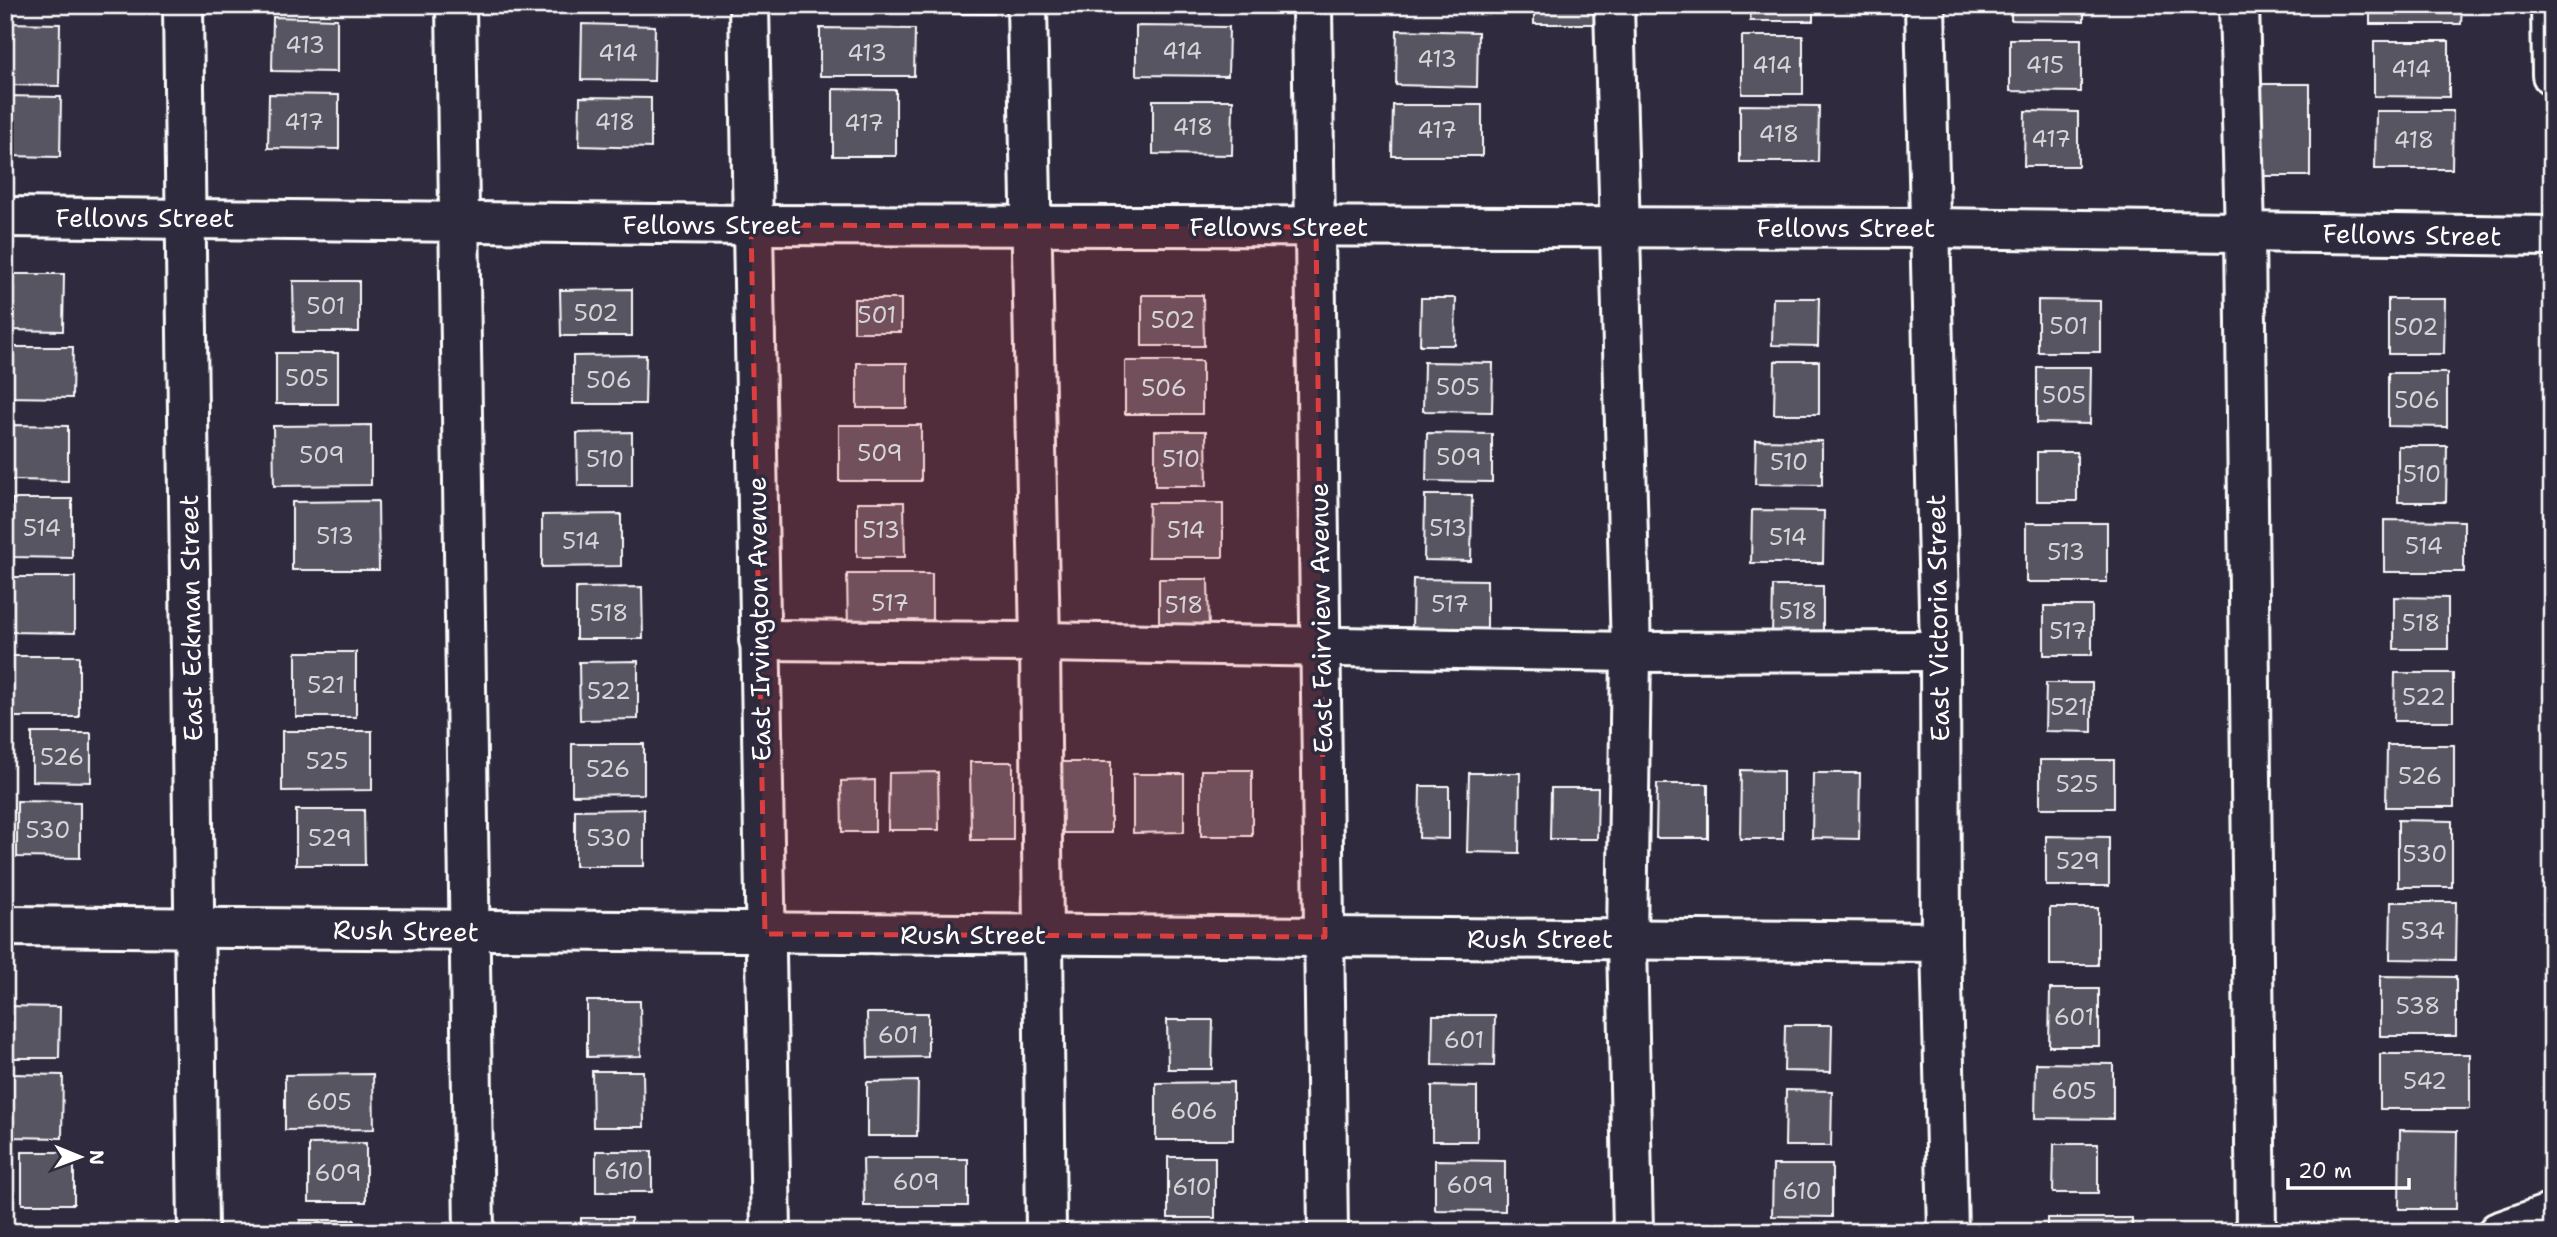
<svg xmlns="http://www.w3.org/2000/svg" width="2557" height="1237" font-family="'Shantell Sans',sans-serif">
	<style>
		.building { fill: #595564; stroke: #fff; stroke-width: 2 }
		.lines { fill: none; stroke-linecap: round; stroke-linejoin: round }
		.minor-casing { stroke: #fff; stroke-width: 44 }
		.minor { stroke: #2f2a3d; stroke-width: 38 }
		.marked { fill: #da3e3e; fill-opacity: 0.2; stroke: #da3e3e; stroke-width: 5; stroke-dasharray: 14 9; stroke-linejoin: round }
		.labels { text-anchor: middle; stroke-width: 7; stroke-linejoin: round; paint-order: stroke }
		.number-label { font-size: 23px; fill: #d6d4d8 }
		.street-label { font-size: 26px; fill: #fff; stroke: #2f2a3d }
	</style>
	<rect width="100%" height="100%" fill="#2f2a3d"/>
	<filter id="ink" filterUnits="userSpaceOnUse"><feTurbulence type="fractalNoise" baseFrequency=".0143" numOctaves="2"/><feDisplacementMap in="SourceGraphic" scale="14" xChannelSelector="R" yChannelSelector="G"/><feConvolveMatrix kernelMatrix="1 2 1 2 8 2 1 2 1" color-interpolation-filters="sRGB"/></filter>
	<g filter="url(#ink)">
		<g class="building">
			<polygon points="576,5 657,5 657,9 576,7"/>
			<polygon points="911,5 994,5 994,14 911,13"/>
			<rect x="1144" y="5" width="88" height="1"/>
			<rect x="1534" y="5" width="61" height="19"/>
			<rect x="1750" y="5" width="63" height="16"/>
			<polygon points="2011,5 2084,5 2084,21 2011,20"/>
			<polygon points="2370,5 2462,5 2461,24 2370,24"/>
			<polygon points="273,17 337,19 337,72 272,71"/>
			<polygon points="5,23 60,24 59,86 5,85"/>
			<polygon points="582,24 655,26 654,81 581,80"/>
			<polygon points="1136,26 1229,27 1228,76 1136,75"/>
			<polygon points="820,28 915,29 914,76 820,76"/>
			<polygon points="1397,30 1478,32 1477,87 1396,85"/>
			<rect x="1742" y="36" width="61" height="58"/>
			<polygon points="2010,39 2081,39 2081,92 2010,91"/>
			<polygon points="2374,41 2449,41 2449,97 2374,96"/>
			<rect x="2257" y="84" width="53" height="92"/>
			<polygon points="833,89 896,90 896,156 833,156"/>
			<polygon points="269,94 339,95 339,149 268,148"/>
			<polygon points="5,96 61,97 60,157 5,156"/>
			<polygon points="580,97 651,98 651,148 579,146"/>
			<polygon points="1153,100 1233,100 1232,155 1153,154"/>
			<polygon points="1393,105 1482,105 1482,156 1392,156"/>
			<polygon points="1740,105 1819,106 1818,162 1740,162"/>
			<polygon points="2025,111 2078,112 2078,166 2024,166"/>
			<polygon points="2376,111 2453,111 2452,169 2375,169"/>
			<polygon points="5,274 64,274 63,331 5,330"/>
			<polygon points="293,281 359,281 359,332 294,332"/>
			<polygon points="632,289 632,336 561,336 560,290"/>
			<polygon points="1142,295 1203,295 1204,346 1142,346"/>
			<polygon points="1421,298 1456,298 1455,345 1420,345"/>
			<polygon points="1773,298 1819,298 1818,346 1772,345"/>
			<rect x="854" y="299" width="47" height="33"/>
			<polygon points="2388,299 2445,299 2444,354 2388,354"/>
			<polygon points="2038,300 2100,301 2100,352 2038,352"/>
			<polygon points="5,347 73,347 72,398 5,397"/>
			<rect x="276" y="353" width="62" height="51"/>
			<polygon points="646,355 645,404 573,404 573,356"/>
			<rect x="1125" y="361" width="77" height="53"/>
			<polygon points="1775,361 1819,361 1819,414 1774,414"/>
			<polygon points="1424,362 1493,363 1492,412 1423,411"/>
			<rect x="857" y="363" width="50" height="45"/>
			<polygon points="2037,367 2091,367 2090,424 2037,423"/>
			<polygon points="2388,373 2447,373 2447,427 2388,426"/>
			<polygon points="11,425 68,426 68,481 11,480"/>
			<polygon points="371,425 371,485 274,486 273,426"/>
			<rect x="839" y="425" width="82" height="56"/>
			<polygon points="1155,431 1206,431 1207,486 1155,486"/>
			<polygon points="632,432 632,486 578,486 577,433"/>
			<polygon points="1427,433 1492,434 1492,482 1426,481"/>
			<polygon points="1756,440 1822,441 1822,485 1755,484"/>
			<polygon points="2398,446 2447,446 2446,502 2398,502"/>
			<rect x="2037" y="452" width="40" height="49"/>
			<polygon points="1425,495 1472,495 1471,561 1424,560"/>
			<polygon points="12,499 72,499 72,558 12,557"/>
			<polygon points="378,501 379,570 292,570 292,502"/>
			<polygon points="857,502 904,502 905,557 857,557"/>
			<polygon points="1149,503 1223,503 1223,557 1148,557"/>
			<polygon points="1752,510 1824,511 1823,563 1751,563"/>
			<polygon points="621,514 621,566 542,567 542,515"/>
			<polygon points="2384,520 2464,521 2464,572 2384,572"/>
			<rect x="2026" y="523" width="81" height="59"/>
			<polygon points="847,574 932,574 932,631 848,631"/>
			<polygon points="5,577 75,577 75,633 5,632"/>
			<polygon points="1159,579 1208,579 1209,631 1159,632"/>
			<polygon points="1413,579 1487,580 1487,629 1412,628"/>
			<polygon points="1773,586 1823,586 1823,637 1772,636"/>
			<polygon points="642,587 643,639 576,639 576,588"/>
			<polygon points="2394,597 2448,598 2448,649 2394,649"/>
			<rect x="2044" y="606" width="48" height="49"/>
			<rect x="296" y="652" width="60" height="65"/>
			<rect x="7" y="656" width="72" height="61"/>
			<polygon points="638,661 638,719 580,720 579,662"/>
			<polygon points="2395,673 2453,673 2453,721 2394,721"/>
			<polygon points="2046,683 2092,683 2092,732 2045,731"/>
			<polygon points="282,731 372,731 372,790 282,791"/>
			<polygon points="32,733 91,733 91,782 32,781"/>
			<polygon points="572,744 644,744 644,794 572,795"/>
			<polygon points="2387,745 2454,745 2454,807 2386,807"/>
			<rect x="2040" y="760" width="74" height="48"/>
			<polygon points="970,762 1013,762 1013,840 971,840"/>
			<rect x="1060" y="762" width="51" height="71"/>
			<rect x="1201" y="770" width="51" height="66"/>
			<polygon points="1741,770 1783,771 1783,839 1740,839"/>
			<polygon points="938,772 939,830 888,830 889,773"/>
			<polygon points="1469,773 1520,773 1519,853 1467,852"/>
			<polygon points="1813,773 1860,773 1859,839 1812,838"/>
			<polygon points="1133,774 1184,774 1184,832 1133,833"/>
			<polygon points="875,780 875,832 842,832 841,781"/>
			<polygon points="1657,784 1708,784 1708,838 1656,838"/>
			<polygon points="1420,786 1449,786 1449,839 1419,838"/>
			<polygon points="1551,788 1598,788 1597,839 1550,839"/>
			<polygon points="17,801 80,802 80,858 17,857"/>
			<polygon points="644,809 644,866 575,866 575,810"/>
			<polygon points="296,810 364,810 365,865 296,865"/>
			<polygon points="2398,820 2452,821 2452,887 2398,887"/>
			<polygon points="2046,836 2109,837 2109,886 2046,886"/>
			<polygon points="2391,902 2456,902 2455,960 2390,959"/>
			<rect x="2050" y="908" width="48" height="57"/>
			<polygon points="2380,976 2456,977 2456,1036 2380,1036"/>
			<polygon points="2050,989 2099,989 2099,1046 2049,1046"/>
			<polygon points="587,1001 640,1001 641,1056 587,1057"/>
			<polygon points="5,1006 60,1007 59,1058 5,1058"/>
			<polygon points="867,1013 928,1013 928,1057 868,1058"/>
			<polygon points="1433,1015 1495,1015 1494,1066 1432,1065"/>
			<polygon points="1167,1020 1213,1020 1212,1069 1168,1069"/>
			<polygon points="1785,1025 1832,1025 1831,1072 1784,1071"/>
			<rect x="2380" y="1054" width="90" height="55"/>
			<polygon points="2036,1063 2113,1064 2113,1119 2035,1118"/>
			<polygon points="592,1071 643,1071 644,1127 593,1127"/>
			<polygon points="12,1074 63,1075 62,1138 11,1137"/>
			<polygon points="373,1074 374,1129 285,1130 285,1075"/>
			<polygon points="918,1081 917,1136 867,1136 867,1082"/>
			<polygon points="1233,1082 1233,1140 1156,1140 1156,1083"/>
			<polygon points="1432,1086 1477,1087 1477,1141 1432,1141"/>
			<polygon points="1786,1090 1832,1091 1831,1146 1785,1146"/>
			<polygon points="2400,1130 2457,1131 2456,1209 2399,1209"/>
			<polygon points="366,1143 366,1202 309,1202 309,1144"/>
			<polygon points="2054,1144 2098,1144 2098,1193 2053,1193"/>
			<rect x="596" y="1151" width="56" height="41"/>
			<rect x="22" y="1152" width="52" height="52"/>
			<rect x="1168" y="1157" width="47" height="61"/>
			<polygon points="863,1159 968,1159 968,1206 864,1206"/>
			<polygon points="1435,1160 1505,1161 1505,1211 1435,1210"/>
			<polygon points="1773,1165 1832,1165 1832,1217 1772,1216"/>
			<rect x="581" y="1218" width="50" height="14"/>
			<rect x="2047" y="1218" width="85" height="14"/>
			<rect x="300" y="1220" width="55" height="12"/>
		</g>
		<g class="lines">
			<g class="minor-casing">
				<g id="minor">
					<polyline points="183,5 198,1232"/>
					<polyline points="456,5 474,1232"/>
					<polyline points="749,5 771,1232"/>
					<polyline points="1027,5 1040,642 1046,1232"/>
					<polyline points="1312,5 1328,1232"/>
					<polyline points="1614,5 1631,652 1627,940 1633,1232"/>
					<polyline points="1925,5 1940,651 1941,942 1948,1232"/>
					<polyline points="2239,5 2245,233 2256,1232"/>
					<polyline points="2551,5 2552,75"/>
					<polyline points="5,217 751,225 1930,228 2552,236"/>
					<polyline points="759,640 1040,642 1631,652 1940,651"/>
					<polyline points="5,926 1941,942"/>
					<polyline points="2498,1232 2552,1213"/>
				</g>
			</g>
			<use href="#minor" class="minor"/>
		</g>
	</g>
	<path class="marked" d="M751 225 1316 227 1325 937 765 934Z"/>
	<g class="labels">
		<g class="number-label">
			<text x="305" y="53">413</text>
			<text x="1182" y="59">414</text>
			<text x="618" y="61">414</text>
			<text x="867" y="61">413</text>
			<text x="1437" y="67">413</text>
			<text x="1772" y="73">414</text>
			<text x="2045" y="73">415</text>
			<text x="2411" y="77">414</text>
			<text x="304" y="130">417</text>
			<text x="615" y="130">418</text>
			<text x="864" y="131">417</text>
			<text x="1193" y="135">418</text>
			<text x="1437" y="138">417</text>
			<text x="1779" y="142">418</text>
			<text x="2051" y="147">417</text>
			<text x="2414" y="148">418</text>
			<text x="326" y="314">501</text>
			<text x="596" y="321">502</text>
			<text x="877" y="323">501</text>
			<text x="1173" y="328">502</text>
			<text x="2069" y="334">501</text>
			<text x="2416" y="335">502</text>
			<text x="307" y="386">505</text>
			<text x="609" y="388">506</text>
			<text x="1458" y="395">505</text>
			<text x="1164" y="396">506</text>
			<text x="2064" y="403">505</text>
			<text x="2417" y="408">506</text>
			<text x="880" y="461">509</text>
			<text x="322" y="463">509</text>
			<text x="1459" y="465">509</text>
			<text x="605" y="467">510</text>
			<text x="1181" y="467">510</text>
			<text x="1789" y="470">510</text>
			<text x="2422" y="482">510</text>
			<text x="42" y="536">514</text>
			<text x="1448" y="536">513</text>
			<text x="881" y="538">513</text>
			<text x="1186" y="538">514</text>
			<text x="335" y="544">513</text>
			<text x="1788" y="545">514</text>
			<text x="581" y="549">514</text>
			<text x="2424" y="554">514</text>
			<text x="2066" y="560">513</text>
			<text x="890" y="611">517</text>
			<text x="1450" y="612">517</text>
			<text x="1184" y="613">518</text>
			<text x="1798" y="619">518</text>
			<text x="609" y="621">518</text>
			<text x="2421" y="631">518</text>
			<text x="2068" y="639">517</text>
			<text x="326" y="693">521</text>
			<text x="609" y="699">522</text>
			<text x="2424" y="705">522</text>
			<text x="2069" y="715">521</text>
			<text x="62" y="765">526</text>
			<text x="327" y="769">525</text>
			<text x="608" y="777">526</text>
			<text x="2420" y="784">526</text>
			<text x="2077" y="792">525</text>
			<text x="48" y="838">530</text>
			<text x="330" y="846">529</text>
			<text x="609" y="846">530</text>
			<text x="2425" y="862">530</text>
			<text x="2078" y="869">529</text>
			<text x="2423" y="939">534</text>
			<text x="2418" y="1014">538</text>
			<text x="2074" y="1025">601</text>
			<text x="898" y="1043">601</text>
			<text x="1464" y="1048">601</text>
			<text x="2425" y="1089">542</text>
			<text x="2074" y="1099">605</text>
			<text x="329" y="1110">605</text>
			<text x="1194" y="1119">606</text>
			<text x="624" y="1179">610</text>
			<text x="338" y="1181">609</text>
			<text x="916" y="1190">609</text>
			<text x="1470" y="1193">609</text>
			<text x="1192" y="1195">610</text>
			<text x="1802" y="1199">610</text>
		</g>
		<g class="street-label">
			<text x="145" y="227">Fellows Street</text>
			<text x="712" y="234">Fellows Street</text>
			<text x="1279" y="236">Fellows Street</text>
			<text x="1846" y="237">Fellows Street</text>
			<text transform="translate(2412 235) rotate(1)" y="9">Fellows Street</text>
			<text transform="translate(191 618) rotate(-91)" y="9">East Eckman Street</text>
			<text transform="translate(1321 618) rotate(-91)" y="9">East Fairview Avenue</text>
			<text transform="translate(1938 618) rotate(-91)" y="9">East Victoria Street</text>
			<text transform="translate(759 619) rotate(-91)" y="9">East Irvington Avenue</text>
			<text transform="translate(406 931) rotate(1)" y="9">Rush Street</text>
			<text x="973" y="944">Rush Street</text>
			<text x="1540" y="948">Rush Street</text>
		</g>
	</g>
	<rect width="2557" height="1237" fill="none" stroke="#2f2a3d" stroke-width="28"/>
	<rect x="14" y="14" width="2529" height="1209" fill="none" stroke="#fff" stroke-width="2.5" filter="url(#ink)"/>
	<g transform="translate(80 1157) rotate(91)" stroke="#2f2a3d" stroke-width="5" paint-order="stroke">
	<path d="M0-5L12 26L0 18L-12 26Z" fill="#ffffff"/>
	<text y="-10" font-size="19" font-weight="bold" text-anchor="middle" fill="#ffffff">N</text>
	</g>
	<path d="M2288 1178v10h121v-10" fill="none" stroke="#ffffff" stroke-width="3.5"/>
	<text x="2298" y="1178" font-size="21" fill="#ffffff" stroke="#2f2a3d" stroke-width="5" paint-order="stroke">20 m</text>
</svg>
